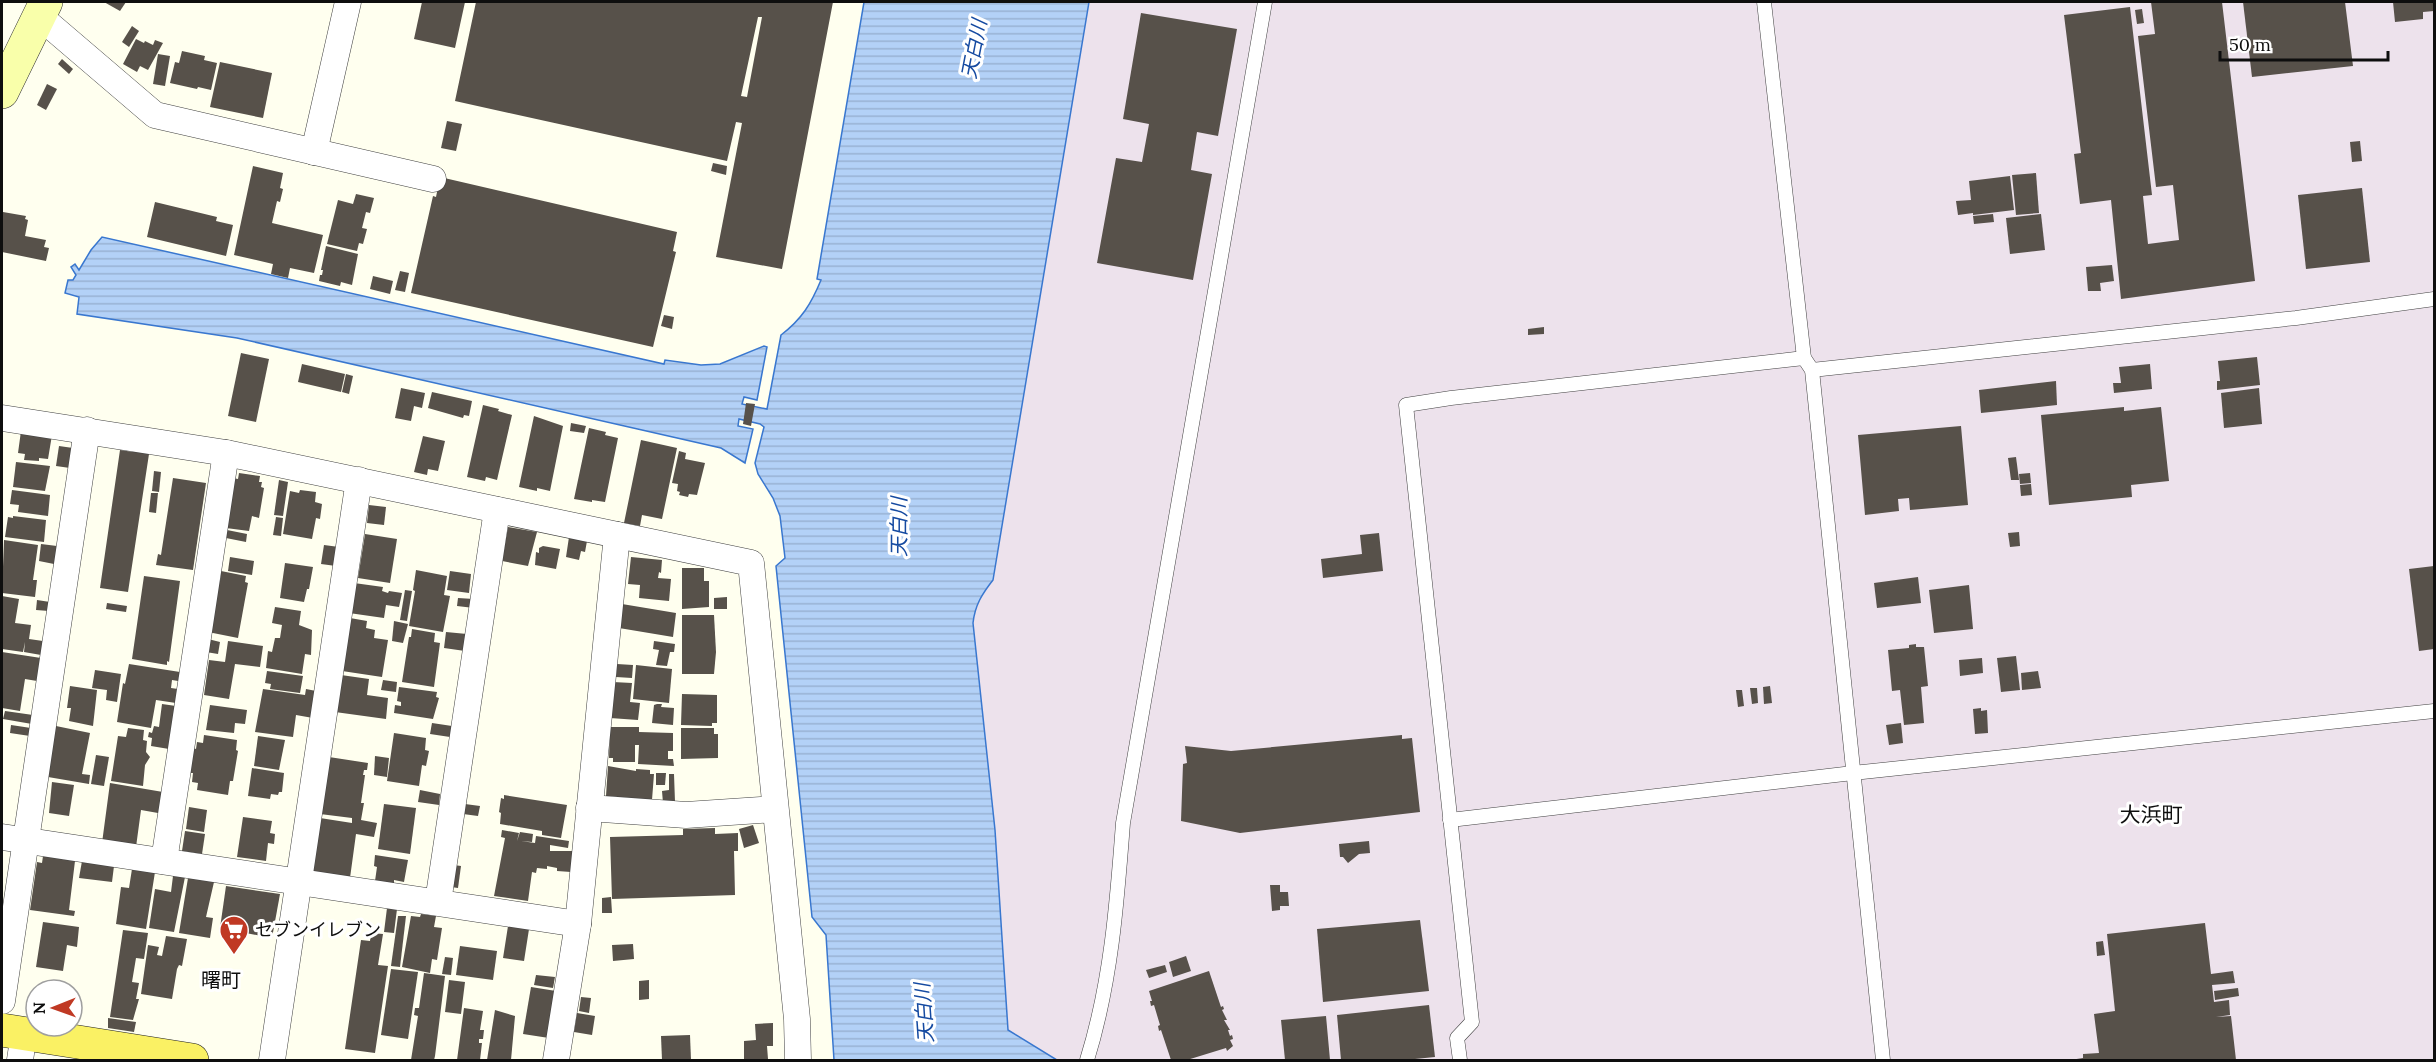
<svg xmlns="http://www.w3.org/2000/svg" width="2436" height="1062" font-family="Lora,'Noto Sans JP',serif">
	<style>
		.industrial { fill: #ede2ec }
		.water { fill: url(#water-rules); stroke: #3977cf; stroke-width: 1.5 }
		.building { fill: #57514a; fill-rule: evenodd }
		.lines { fill: none; stroke-linecap: round; stroke-linejoin: round }
		.lane-casing { stroke: #414141; stroke-width: 15 }
		.street-casing { stroke: #414141; stroke-width: 27 }
		.secondary-casing { stroke: #303030; stroke-width: 34 }
		.primary-casing { stroke: #1f1f1f; stroke-width: 34 }
		.lane { stroke: #fff; stroke-width: 14 }
		.street { stroke: #fff; stroke-width: 26 }
		.secondary { stroke: #f9ffaa; stroke-width: 33 }
		.primary { stroke: #faf164; stroke-width: 33 }
		.labels { text-anchor: middle; stroke-width: 6; stroke-linejoin: round; paint-order: stroke }
		.poi-label { font-size: 18px; fill: #0e0e0e; stroke: #fff; text-anchor: start }
		.water-label { font-size: 20px; font-style: italic; fill: #154aa1; stroke: #fff }
		.neighbourhood-label { font-size: 20px; fill: #0e0e0e; stroke: #fff }
		.quarter-label { font-size: 21px; fill: #0e0e0e; stroke: #fff }
	</style>
	<defs>
		<pattern id="water-rules" width="6" height="5" patternUnits="userSpaceOnUse" patternTransform="scale(1.5)"><rect width="6" height="5" fill="#b3d1f7"/><path d="M0 2.5h6" fill="none" stroke="#99b2d3"/></pattern>
	</defs>
	<rect width="100%" height="100%" fill="#ffffef"/>
	<polygon class="industrial" points="1089,2 2434,2 2434,1060 1057,1060 1008,1030 995,830 973,623 975,609 982,594 993,580"/>
	<path class="water" d="M864 2H1089L993 580C982 594 975 605 973 623L995 830 1008 1030 1057 1060H834L826 935 812 917 776 566 785 558 780 516 773 498 758 474 755 463 764 427 760 424 739 419 738 426 753 429 745 463 721 448 237 338 77 314 79 297 65 293 68 280H73L76 275 71 267 75 264 79 270 91 250 102 237 664 364 665 360 701 365 720 364 764 346 767 347 757 400 744 397 742 404 767 409 781 335C802 319 811 304 821 280L817 279Z"/>
	<g class="building">
		<polygon points="104,2 126,2 120,11"/>
		<polygon points="422,2 465,2 455,48 414,39"/>
		<path d="M476 2H833L782 269 716 257 742 123 736 122 727 161 455 101ZM758 17H762L747 97 741 96Z"/>
		<polygon points="2151,2 2222,2 2255,281 2121,299 2111,200 2080,204 2074,154 2081,153 2064,15 2130,7 2152,195 2143,196 2148,244 2179,240 2173,185 2156,187 2138,36 2155,34"/>
		<polygon points="2243,2 2345,2 2353,66 2252,77"/>
		<polygon points="2393,2 2434,2 2434,11 2423,12 2423,19 2395,22"/>
		<polygon points="2142,9 2144,23 2137,24 2135,10"/>
		<polygon points="1141,13 1237,29 1218,136 1197,132 1191,170 1212,174 1193,280 1097,263 1116,158 1142,162 1149,124 1123,119"/>
		<polygon points="132,26 139,31 129,47 122,42"/>
		<polygon points="136,39 144,43 145,41 153,45 155,40 163,43 148,70 140,66 137,72 123,64"/>
		<polygon points="182,51 205,56 204,60 217,63 211,90 198,87 197,89 170,83 175,62 179,63"/>
		<polygon points="158,54 170,56 165,86 153,84"/>
		<polygon points="62,59 73,69 69,74 58,64"/>
		<polygon points="220,62 272,73 263,118 210,107"/>
		<polygon points="47,84 57,89 46,110 37,105"/>
		<polygon points="447,121 462,124 456,151 441,148"/>
		<polygon points="2360,141 2362,161 2352,162 2350,142"/>
		<polygon points="713,163 727,166 726,175 711,171"/>
		<polygon points="253,166 283,173 280,188 283,189 280,202 277,201 272,223 323,235 314,273 290,268 288,278 271,274 273,264 234,255"/>
		<polygon points="2036,173 2039,213 2016,215 2012,175"/>
		<polygon points="2010,176 2014,210 1973,215 1973,213 1958,215 1956,201 1971,200 1969,181"/>
		<polygon points="440,177 677,232 673,251 676,252 653,347 411,293 433,196 436,197"/>
		<polygon points="2362,188 2370,262 2306,269 2298,195"/>
		<polygon points="356,194 374,198 370,213 366,212 362,228 367,229 363,244 359,243 357,251 327,244 338,200 353,204"/>
		<polygon points="155,202 217,217 216,221 233,225 226,256 147,237"/>
		<polygon points="3,212 26,216 25,219 28,220 25,236 46,240 44,247 49,248 46,261 2,252"/>
		<polygon points="1993,214 1994,222 1974,224 1973,216"/>
		<polygon points="2041,214 2045,250 2010,254 2006,218"/>
		<polygon points="326,246 358,254 352,285 341,282 340,286 319,281 320,275 322,275 323,270 321,270"/>
		<polygon points="2112,265 2114,281 2100,283 2101,291 2088,291 2086,267"/>
		<polygon points="400,271 409,273 405,292 395,290"/>
		<polygon points="373,276 393,281 390,294 370,289"/>
		<polygon points="664,315 674,317 672,329 661,326"/>
		<polygon points="1544,327 1544,334 1528,335 1528,329"/>
		<polygon points="241,353 269,359 256,422 228,416"/>
		<polygon points="2257,357 2260,385 2217,390 2217,381 2220,381 2218,361"/>
		<polygon points="302,364 345,374 341,392 298,382"/>
		<polygon points="2150,364 2152,389 2114,393 2113,383 2121,383 2119,367"/>
		<polygon points="346,374 353,376 349,394 342,392"/>
		<polygon points="2056,381 2057,405 1981,413 1979,390"/>
		<polygon points="401,388 425,393 422,408 414,406 411,421 395,418"/>
		<polygon points="2259,388 2262,424 2224,428 2221,393"/>
		<polygon points="432,392 472,401 469,416 464,415 463,418 428,408"/>
		<polygon points="746,403 755,404 751,426 743,424"/>
		<polygon points="483,405 499,409 498,411 512,415 497,480 486,477 485,481 467,477"/>
		<polygon points="2124,407 2124,411 2161,407 2169,481 2131,485 2132,497 2049,505 2041,415"/>
		<polygon points="534,416 563,426 550,491 537,488 537,491 519,487"/>
		<polygon points="571,423 586,426 584,433 570,431"/>
		<polygon points="1961,426 1968,505 1910,510 1909,498 1898,499 1899,511 1865,515 1858,435"/>
		<polygon points="589,428 606,432 605,435 618,438 605,502 592,500 592,502 574,499"/>
		<polygon points="21,431 52,435 48,459 39,458 39,461 24,460 25,454 18,453"/>
		<polygon points="423,436 445,441 438,471 428,469 427,475 414,472"/>
		<polygon points="641,440 677,448 662,519 642,515 640,526 624,523"/>
		<polygon points="59,446 73,448 70,468 56,466"/>
		<polygon points="134,446 149,454 128,592 100,588 120,450 133,452"/>
		<polygon points="679,451 686,453 685,459 705,463 697,495 689,494 688,497 679,495 680,492 677,491 678,484 672,483"/>
		<polygon points="2016,457 2019,480 2011,480 2008,458"/>
		<polygon points="16,462 50,466 45,491 13,487"/>
		<polygon points="154,471 161,472 159,492 152,491"/>
		<polygon points="239,473 260,476 259,482 262,482 261,487 264,488 259,518 252,516 249,531 226,528 233,478 238,479"/>
		<polygon points="2030,473 2031,483 2020,484 2019,474"/>
		<polygon points="173,478 206,483 193,570 156,565 158,554 161,555"/>
		<polygon points="279,480 288,482 283,516 274,515"/>
		<polygon points="2031,484 2032,495 2021,496 2020,485"/>
		<polygon points="12,490 50,495 48,516 18,512 19,505 10,504"/>
		<polygon points="300,490 316,492 315,502 322,504 320,519 316,518 312,539 283,534 290,491 299,493"/>
		<polygon points="151,493 158,493 156,513 149,512"/>
		<polygon points="369,505 386,507 384,525 367,523"/>
		<polygon points="13,516 46,520 44,542 5,537 8,517 13,518"/>
		<polygon points="276,517 283,518 281,536 273,535"/>
		<polygon points="508,527 537,532 528,566 502,561"/>
		<polygon points="227,530 247,534 246,542 226,538"/>
		<polygon points="2019,532 2020,546 2010,547 2008,533"/>
		<polygon points="1379,533 1383,571 1323,578 1321,559 1362,554 1360,535"/>
		<polygon points="365,534 397,539 390,583 358,578"/>
		<polygon points="569,537 587,541 585,552 581,551 579,560 566,557"/>
		<polygon points="4,540 38,545 33,580 37,580 35,597 2,593"/>
		<polygon points="41,544 57,546 54,564 39,561"/>
		<polygon points="324,545 339,547 336,566 321,564"/>
		<polygon points="543,546 560,549 556,569 535,565 536,552 539,553 539,548"/>
		<polygon points="230,557 254,561 252,575 228,571"/>
		<polygon points="631,557 662,560 661,573 659,572 658,578 671,579 669,601 639,598 640,585 628,584"/>
		<polygon points="285,563 313,567 309,589 307,589 304,602 280,598"/>
		<polygon points="2434,566 2434,649 2419,651 2409,569"/>
		<polygon points="682,568 704,568 704,581 709,581 709,607 682,609"/>
		<polygon points="416,570 447,576 444,595 450,596 443,632 409,626 415,591 413,590"/>
		<polygon points="221,571 246,576 245,582 248,583 238,638 208,632 217,580 220,581"/>
		<polygon points="450,571 471,574 469,593 447,590"/>
		<polygon points="144,576 180,581 169,662 167,661 167,665 132,659"/>
		<polygon points="1918,577 1921,603 1877,608 1874,583"/>
		<polygon points="354,583 383,587 382,591 388,593 389,591 402,593 399,607 386,605 384,618 349,613 350,607 353,608"/>
		<polygon points="1969,585 1973,629 1934,633 1929,590"/>
		<polygon points="405,590 412,591 407,621 400,620"/>
		<polygon points="2,596 19,599 15,623 31,625 29,639 43,641 41,655 24,652 25,642 23,652 2,649"/>
		<polygon points="727,597 727,609 714,609 714,598"/>
		<polygon points="458,598 474,599 474,608 457,606"/>
		<polygon points="37,600 50,602 49,611 36,610"/>
		<polygon points="107,603 127,606 126,612 106,609"/>
		<polygon points="622,604 676,613 673,637 619,628"/>
		<polygon points="275,607 301,611 299,625 312,630 311,655 305,654 302,674 266,668 268,651 272,652 275,638 280,638 282,625 272,623"/>
		<polygon points="682,615 714,615 716,652 714,674 682,674"/>
		<polygon points="350,618 367,621 366,628 375,630 374,638 388,640 382,677 342,671"/>
		<polygon points="394,621 408,624 403,643 392,641"/>
		<polygon points="412,629 435,633 434,642 440,643 434,687 402,682 409,637 411,637"/>
		<polygon points="446,632 467,634 465,651 444,648"/>
		<polygon points="208,639 220,642 218,654 206,652"/>
		<polygon points="228,641 263,646 260,667 235,664 229,699 204,695 209,660 225,662"/>
		<polygon points="654,641 675,644 674,652 670,652 667,666 656,665 659,650 653,649"/>
		<polygon points="1916,644 1916,647 1924,647 1928,686 1921,687 1924,723 1904,725 1900,690 1892,691 1888,650 1909,648 1909,645"/>
		<polygon points="2,652 41,658 37,681 25,679 20,711 2,708"/>
		<polygon points="2016,656 2020,690 2001,692 1997,658"/>
		<polygon points="1982,658 1983,673 1960,676 1959,660"/>
		<polygon points="129,664 180,672 178,681 172,680 171,688 178,689 176,703 156,700 151,728 117,722 123,683 125,684"/>
		<polygon points="617,664 633,665 632,678 616,677"/>
		<polygon points="636,665 672,669 669,703 633,699"/>
		<polygon points="95,670 121,674 117,702 106,700 107,690 92,688"/>
		<polygon points="267,671 303,676 300,693 270,689 271,684 265,683"/>
		<polygon points="2038,671 2041,688 2022,690 2021,673"/>
		<polygon points="341,675 369,679 367,695 388,698 386,719 335,712"/>
		<polygon points="383,680 397,682 396,692 381,690"/>
		<polygon points="613,682 632,683 630,702 640,703 638,720 610,718"/>
		<polygon points="70,686 97,690 93,726 69,721 71,708 67,708"/>
		<polygon points="1770,686 1772,703 1764,704 1763,687"/>
		<polygon points="399,687 437,692 436,697 439,698 433,719 394,713 395,705 401,706 401,702 397,701"/>
		<polygon points="1750,688 1757,688 1758,703 1752,704"/>
		<polygon points="263,689 305,695 306,689 316,691 313,718 296,715 293,737 255,732"/>
		<polygon points="1736,690 1742,690 1744,706 1738,707"/>
		<polygon points="682,694 717,695 717,723 712,723 712,726 681,725"/>
		<polygon points="162,704 176,706 169,749 151,746 152,738 148,737 149,732 152,733 154,726 159,727"/>
		<polygon points="657,704 662,704 661,707 674,708 673,725 652,723 654,705"/>
		<polygon points="210,705 247,710 245,724 235,723 234,733 206,730"/>
		<polygon points="1981,708 1981,711 1987,710 1988,733 1975,734 1973,709"/>
		<polygon points="5,711 33,715 32,724 3,719"/>
		<polygon points="432,723 452,726 450,737 430,734"/>
		<polygon points="1901,723 1903,743 1889,745 1886,725"/>
		<polygon points="11,725 31,728 30,736 10,733"/>
		<polygon points="56,726 90,733 82,774 90,775 89,784 48,777"/>
		<polygon points="610,727 639,727 639,732 673,733 673,751 668,751 668,759 673,759 674,766 638,764 639,745 635,745 635,762 613,762 613,758 609,758"/>
		<polygon points="128,728 144,730 143,740 147,741 146,752 150,757 145,765 143,786 111,781 118,736 126,737"/>
		<polygon points="681,728 714,728 714,734 718,734 718,758 681,759"/>
		<polygon points="394,733 426,738 425,750 429,751 426,766 422,765 419,786 387,781"/>
		<polygon points="204,735 237,740 236,750 238,751 233,781 230,781 228,795 197,790 198,783 192,782 193,773 188,773 193,748 196,749 197,742 203,743"/>
		<polygon points="1402,735 1402,739 1412,738 1420,812 1240,833 1181,821 1183,764 1187,763 1185,746 1231,751"/>
		<polygon points="258,736 285,740 279,770 254,766"/>
		<polygon points="96,755 109,757 104,786 91,784"/>
		<polygon points="375,756 389,758 387,777 374,775"/>
		<polygon points="329,757 368,763 367,770 364,770 363,775 365,775 361,803 364,803 361,820 377,823 374,837 356,834 350,878 316,874 312,869 320,818 352,823 352,818 320,814"/>
		<polygon points="608,766 636,771 636,769 650,770 650,774 654,774 652,800 606,796"/>
		<polygon points="252,768 284,773 282,792 279,792 278,795 271,794 270,799 248,796"/>
		<polygon points="656,773 666,773 665,785 656,785"/>
		<polygon points="669,774 674,774 675,802 663,803 662,791 669,790"/>
		<polygon points="52,782 74,785 69,816 49,813"/>
		<polygon points="110,783 163,792 158,813 141,810 136,847 102,843"/>
		<polygon points="420,790 440,794 439,805 418,802"/>
		<polygon points="504,795 567,805 561,838 542,835 542,831 500,824 501,813 499,812 501,798 504,799"/>
		<polygon points="384,804 416,808 410,854 378,849"/>
		<polygon points="465,804 480,806 478,816 463,814"/>
		<polygon points="189,807 207,810 204,832 186,829"/>
		<polygon points="243,817 272,821 270,833 275,834 274,844 268,843 266,861 237,857"/>
		<polygon points="753,825 759,843 744,848 739,829"/>
		<polygon points="715,828 715,834 738,833 738,851 734,851 735,895 612,899 610,837 683,835 683,829"/>
		<polygon points="502,830 519,833 517,841 520,832 533,834 532,842 521,841 535,843 536,836 569,841 568,848 550,845 550,851 574,851 571,872 557,871 557,868 547,866 547,869 537,868 536,873 532,872 528,901 494,896 505,838 501,837"/>
		<polygon points="185,831 205,834 202,854 182,851"/>
		<polygon points="1369,841 1370,853 1359,854 1348,863 1343,857 1340,857 1339,844"/>
		<polygon points="375,855 408,860 404,882 394,880 394,884 375,881 377,867 374,866"/>
		<polygon points="43,856 75,861 69,910 75,911 74,916 30,910 37,862 42,863"/>
		<polygon points="82,861 114,866 112,882 79,878"/>
		<polygon points="454,865 461,866 458,888 451,887"/>
		<polygon points="132,869 155,872 146,929 116,924 121,887 129,888"/>
		<polygon points="173,876 185,877 174,932 149,928 155,889 171,892"/>
		<polygon points="188,878 214,882 206,917 213,918 210,938 179,933"/>
		<polygon points="1270,885 1280,885 1280,892 1288,892 1289,906 1280,906 1280,910 1272,911"/>
		<polygon points="226,886 280,894 272,938 220,928"/>
		<polygon points="611,897 612,913 602,913 602,898"/>
		<polygon points="387,908 397,909 394,933 384,932"/>
		<polygon points="421,914 436,916 434,927 442,928 437,960 432,959 430,973 402,967 411,916 420,917"/>
		<polygon points="398,916 406,916 400,967 391,966"/>
		<polygon points="1420,920 1429,991 1323,1002 1317,929"/>
		<polygon points="43,922 79,927 77,947 67,945 63,971 36,967"/>
		<polygon points="2205,923 2211,974 2233,971 2235,983 2212,985 2214,1002 2229,1000 2230,1015 2216,1017 2231,1016 2236,1060 2070,1060 2083,1058 2083,1054 2099,1053 2094,1014 2115,1011 2107,934"/>
		<polygon points="508,926 529,929 524,961 503,958"/>
		<polygon points="123,930 148,933 144,959 136,958 132,982 139,983 136,999 139,999 133,1020 110,1017"/>
		<polygon points="371,933 383,934 378,965 388,966 375,1053 345,1049 361,940 370,941"/>
		<polygon points="166,936 187,939 182,966 179,965 177,969 172,999 141,994 148,945 159,947 157,955 162,956"/>
		<polygon points="2103,941 2105,955 2097,956 2096,942"/>
		<polygon points="633,944 634,959 613,961 612,945"/>
		<polygon points="460,946 497,951 493,980 456,975"/>
		<polygon points="1186,956 1191,971 1173,977 1169,962"/>
		<polygon points="445,957 453,958 451,975 442,974"/>
		<polygon points="1165,965 1167,972 1149,978 1146,970"/>
		<polygon points="391,969 418,972 408,1039 381,1035"/>
		<polygon points="1209,971 1221,1007 1223,1006 1224,1009 1222,1010 1227,1020 1224,1020 1230,1030 1228,1030 1230,1036 1232,1035 1233,1039 1230,1040 1233,1046 1227,1051 1226,1048 1187,1060 1171,1060 1161,1030 1159,1031 1158,1026 1160,1025 1154,1005 1151,1006 1150,1001 1152,1001 1149,991"/>
		<polygon points="424,973 445,976 435,1056 434,1060 411,1060 418,1016 414,1015 415,1008 419,1008"/>
		<polygon points="536,975 555,977 553,988 534,985"/>
		<polygon points="449,980 465,982 461,1014 445,1012"/>
		<polygon points="649,980 649,999 639,1000 639,981"/>
		<polygon points="531,987 556,991 549,1038 523,1034"/>
		<polygon points="2238,988 2239,996 2215,1000 2214,991"/>
		<polygon points="581,997 591,998 589,1013 579,1011"/>
		<polygon points="1429,1005 1435,1057 1405,1060 1341,1060 1337,1015"/>
		<polygon points="464,1008 483,1011 480,1030 484,1030 483,1039 479,1039 479,1043 482,1043 480,1060 457,1060"/>
		<polygon points="495,1010 515,1016 511,1060 487,1060"/>
		<polygon points="577,1013 595,1016 592,1035 574,1032"/>
		<polygon points="1326,1016 1330,1060 1285,1060 1281,1020"/>
		<polygon points="108,1018 136,1022 134,1032 108,1028"/>
		<polygon points="773,1023 773,1046 767,1046 768,1059 744,1060 744,1041 756,1040 755,1024"/>
		<polygon points="690,1035 691,1060 662,1060 661,1036"/>
	</g>
	<g class="lines">
		<g class="lane-casing">
			<g id="lane">
				<polyline points="1764,2 1804,358 1812,370 1883,1060"/>
				<polyline points="1812,370 2296,318 2434,299"/>
				<polyline points="1450,820 1853,773 2434,711"/>
				<path d="M1087 1060C1111 983 1117 903 1123 823L1265 2"/>
				<polyline points="1460,1060 1457,1038 1472,1022 1406,405 1451,398 1804,358"/>
			</g>
		</g>
		<g class="street-casing">
			<g id="street">
				<polyline points="38,15 155,115 433,179"/>
				<polyline points="314,152 348,2"/>
				<polyline points="2,418 226,453 751,563 797,1019 798,1060"/>
				<polyline points="589,808 686,815 775,809"/>
				<polyline points="2,837 578,924"/>
				<polyline points="164,861 226,453"/>
				<polyline points="438,902 497,510"/>
				<polyline points="2,1001 87,430"/>
				<polyline points="20,1060 24,1033"/>
				<polyline points="272,1060 359,480"/>
				<polyline points="556,1060 578,924 617,535"/>
			</g>
		</g>
		<g class="secondary-casing">
			<polyline id="secondary" points="2,92 46,2"/>
		</g>
		<g class="primary-casing">
			<polyline id="primary" points="2,1030 192,1060"/>
		</g>
		<use href="#lane" class="lane"/>
		<use href="#street" class="street"/>
		<use href="#secondary" class="secondary"/>
		<use href="#primary" class="primary"/>
	</g>
	<defs>
		<g id="supermarket-pin" transform="scale(1.5)"><path d="M0 17L-7.5 6A9.5 9.5 0 1 1 7.5 6Z" fill="#c03924" stroke="#fff"/><path d="M-6-5.5h2.5l.6 2H6L4.5 2H-2.5L-4.4-4H-6ZM-1.5 3.2a1.3 1.3 0 1 0 .1 0ZM3 3.2a1.3 1.3 0 1 0 .1 0Z" fill="#fff"/></g>
	</defs>
	<g fill-rule="evenodd">
		<use href="#supermarket-pin" x="234" y="930"/>
	</g>
	<g class="labels">
		<g class="poi-label">
			<text x="255" y="936">セブンイレブン</text>
		</g>
		<g class="water-label">
			<text transform="translate(974 49) rotate(-79)" y="7">天白川</text>
			<text transform="translate(899 527) rotate(-90)" y="7">天白川</text>
			<text transform="translate(924 1013) rotate(-94)" y="7">天白川</text>
		</g>
		<g class="neighbourhood-label">
			<text x="221" y="987">曙町</text>
		</g>
		<g class="quarter-label">
			<text x="2151" y="822">大浜町</text>
		</g>
	</g>
	<rect width="2436" height="1062" fill="none" stroke="#0e0e0e" stroke-width="6"/>
	<g transform="translate(54 1008) rotate(269)"><circle r="28" fill="#ffffff" stroke="#9f9f9f" stroke-width="1.5"/>
	<path d="M0-4.5L10 22L0 15L-10 22Z" fill="#c03924"/>
	<text y="-9" font-size="16" font-weight="bold" text-anchor="middle" fill="#0e0e0e">N</text>
	</g>
	<path d="M2220 51v9h168v-9" fill="none" stroke="#0e0e0e" stroke-width="3"/>
	<text x="2229" y="51" font-size="18" fill="#0e0e0e" stroke="#ffffff" stroke-width="4.5" paint-order="stroke">50 m</text>
</svg>
